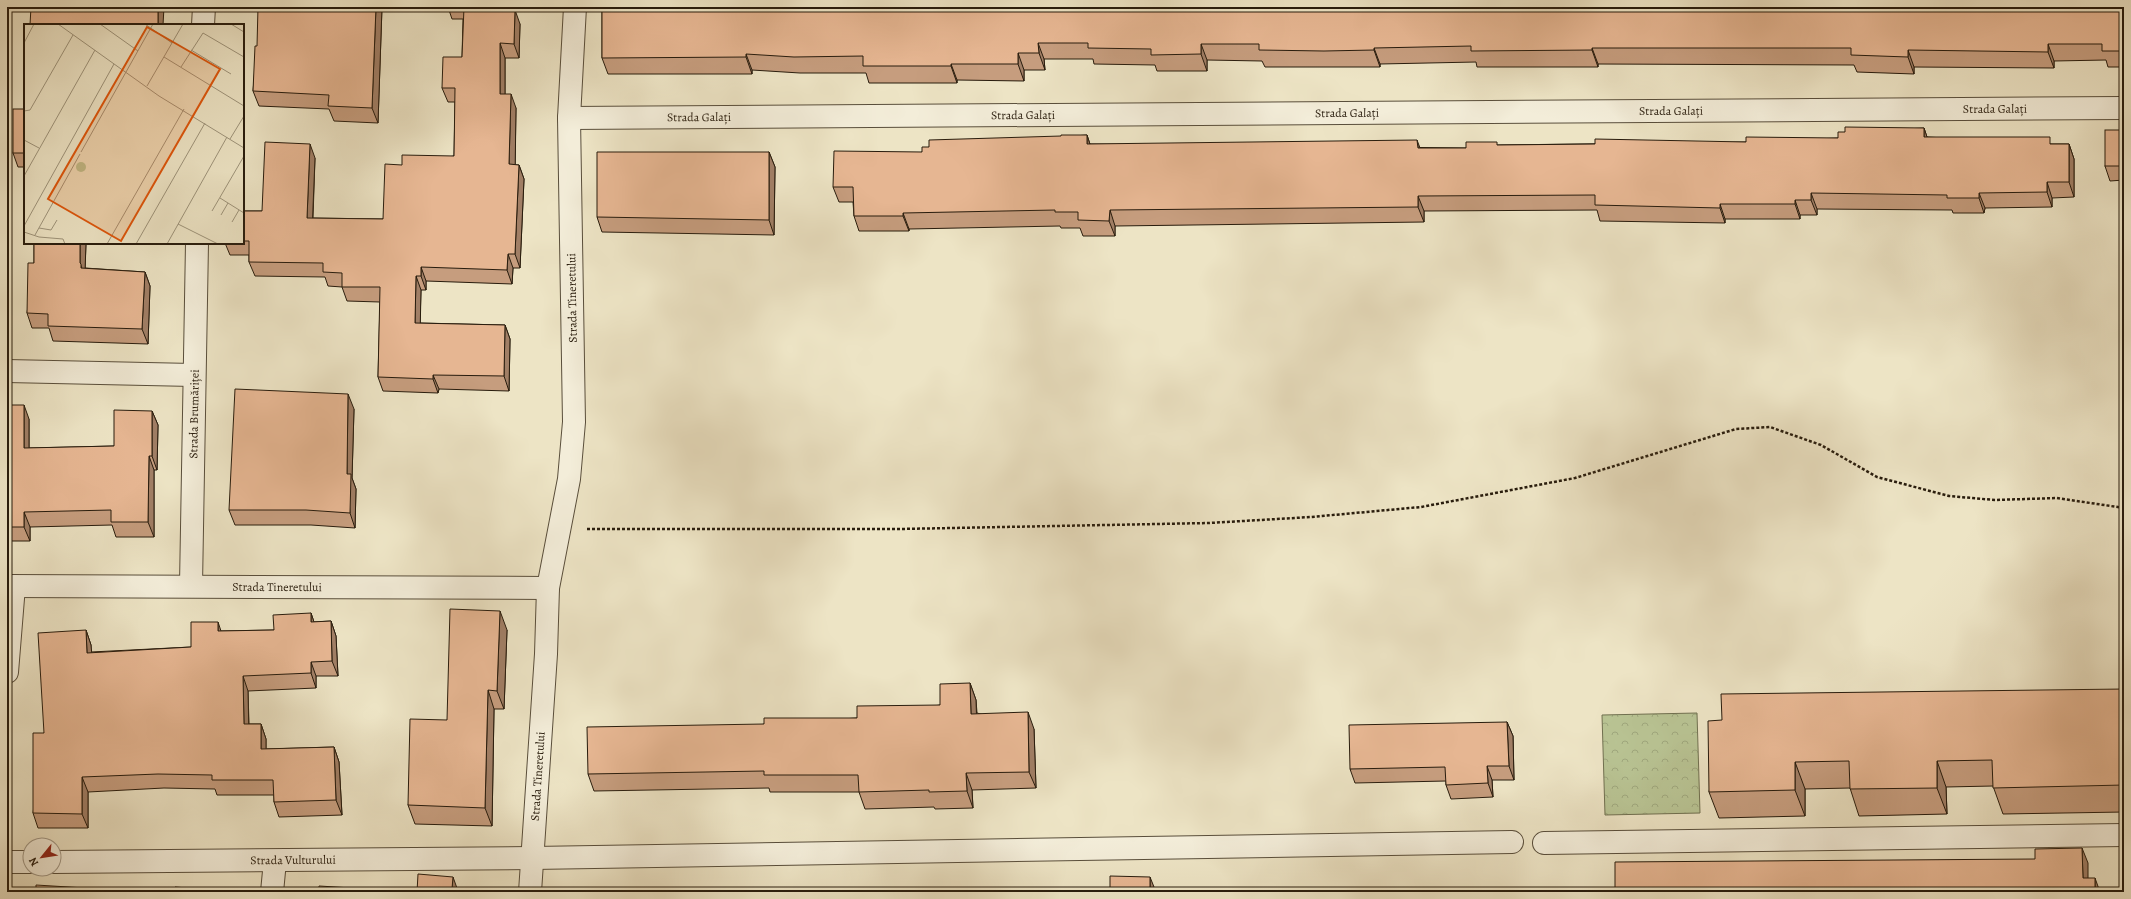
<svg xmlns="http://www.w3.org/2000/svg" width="2131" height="899" font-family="Alegreya,serif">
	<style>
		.forest { fill: url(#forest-crowns); stroke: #707050 }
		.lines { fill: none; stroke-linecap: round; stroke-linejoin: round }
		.minor-casing { stroke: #594e3b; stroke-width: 24 }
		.path { stroke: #281c0d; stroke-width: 2.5; stroke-dasharray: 3 2; stroke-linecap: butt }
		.minor { stroke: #f3edd9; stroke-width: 22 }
		.wall { fill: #c69d7e; stroke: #281c0d }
		.shaded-wall { fill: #a17f66; stroke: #281c0d }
		.building { fill: #e6b692; stroke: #281c0d }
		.labels { text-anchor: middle; stroke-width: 4; stroke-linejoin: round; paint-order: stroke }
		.street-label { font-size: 12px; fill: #281c0d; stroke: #f3edd9 }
		.inset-road { fill: none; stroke: #9e947b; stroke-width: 1 }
		.view { fill: #de560c; fill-opacity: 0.15; stroke: #de560c; stroke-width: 2 }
		.inset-edge { fill: none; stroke: #281c0d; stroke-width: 2 }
	</style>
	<defs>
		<pattern id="forest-crowns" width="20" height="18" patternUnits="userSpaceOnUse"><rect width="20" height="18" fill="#b9c494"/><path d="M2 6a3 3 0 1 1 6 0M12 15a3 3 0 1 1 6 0" fill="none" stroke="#9fa87e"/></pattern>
	</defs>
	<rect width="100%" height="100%" fill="#ede4c5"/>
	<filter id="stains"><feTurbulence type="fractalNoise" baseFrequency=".005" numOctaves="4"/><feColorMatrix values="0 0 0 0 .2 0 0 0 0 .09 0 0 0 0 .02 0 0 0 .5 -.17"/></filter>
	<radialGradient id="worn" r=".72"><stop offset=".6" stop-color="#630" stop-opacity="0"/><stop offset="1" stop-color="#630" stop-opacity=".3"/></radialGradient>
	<polygon class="forest" points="1697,713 1700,813 1605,815 1602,715"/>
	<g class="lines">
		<g class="minor-casing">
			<g id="minor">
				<polyline points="203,25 204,7"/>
				<path id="s1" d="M569 118 2124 108"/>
				<polyline points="7,371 193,375"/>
				<path id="s2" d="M191 585 197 243"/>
				<path id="s3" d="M7 586 548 588"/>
				<polyline points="7,672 14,586"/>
				<polyline points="1544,843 2124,835"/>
				<polyline points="7,862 30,862"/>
				<path id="s4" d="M54 862 533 858 1512 842"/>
				<polyline points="272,892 275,861"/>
				<path id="s5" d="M530 892 546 654 548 588 569 479 574 422 569 118 575 7"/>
			</g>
		</g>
		<polyline class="path" points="587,529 900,529 1209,523 1311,517 1421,507 1575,478 1736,429 1770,427 1821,445 1877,477 1949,496 1995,500 2057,498 2124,508"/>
		<use href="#minor" class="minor"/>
	</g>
	<g class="wall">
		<polygon points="382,7 378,123 334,121 329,109 259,106 253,91 257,46"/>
		<polygon points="448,7 509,7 509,10 520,24 519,58 505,58 505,94 516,108 515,165 519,165 524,179 520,268 513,268 512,284 426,281 426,290 421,290 420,323 505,325 510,339 509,391 439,389 438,393 383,391 378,377 380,302 347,301 342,287 328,286 325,277 255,276 249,262 249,255 230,255 225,243 243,243 243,211 262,211 315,158 313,218 383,219 402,165 454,156 455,102 448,102 442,88 462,57 463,19 452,19"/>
		<polygon points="602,7 2071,10 2114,9 2124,7 2124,67 2108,67 2106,60 2054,61 2054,68 1914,67 1914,74 1857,72 1854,65 1598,64 1598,67 1477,67 1476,62 1380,64 1380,67 1265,67 1262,61 1207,60 1207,71 1157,71 1155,65 1094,64 1093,59 1044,59 1045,70 1024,70 1024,81 957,80 957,83 869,83 866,73 800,73 752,70 752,74 608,74 602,58"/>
		<polygon points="25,109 25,167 18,167 13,153"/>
		<polygon points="1924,128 1927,137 2052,144 2069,144 2074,159 2074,197 2052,198 2052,207 1985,208 1984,213 1953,213 1952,210 1817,209 1817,215 1800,215 1800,219 1725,219 1725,223 1600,221 1597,210 1424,211 1424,222 1115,226 1115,236 1083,236 1080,228 1061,228 1060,226 909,229 909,231 859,231 854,216 853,202 839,202 833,187 922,152 929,147 1087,135 1090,144 1466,148 1498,145 1746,142 1838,138 1845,132"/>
		<polygon points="2124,130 2124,180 2110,181 2105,166"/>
		<polygon points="769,152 775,167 774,235 602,232 597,217"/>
		<polygon points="34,243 86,243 85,268 145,272 150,286 148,344 53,341 49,328 32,328 27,313 34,263"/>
		<polygon points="7,405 29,419 29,448 114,446 152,411 158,425 157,470 154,470 154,537 116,537 112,525 30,527 30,541 7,541"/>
		<polygon points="354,409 352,478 356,489 355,528 311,525 235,525 229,510"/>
		<polygon points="311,613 314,622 331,621 336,636 338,676 316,676 316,688 248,691 249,724 261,724 266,739 266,749 334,747 339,762 342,815 279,817 274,802 274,795 217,795 215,789 164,788 88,792 88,828 38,828 33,813 44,733 86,630 91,645 91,652 191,647 221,631 274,630"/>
		<polygon points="507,630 504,709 494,709 492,826 415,824 408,805 447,720"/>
		<polygon points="970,683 976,700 977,713 1034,729 1036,788 972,790 973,808 935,809 934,807 865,809 859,792 770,792 769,788 594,791 588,774 764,724 857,718 940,705"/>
		<polygon points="2124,689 2124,812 2003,814 1993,786 1946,787 1947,814 1859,816 1850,788 1805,789 1805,816 1719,818 1709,792 1722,720"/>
		<polygon points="1507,722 1513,736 1514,780 1492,780 1493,797 1451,799 1446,785 1446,781 1355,783 1350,769"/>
	</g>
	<g class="shaded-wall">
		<polygon points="158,7 164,7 163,25 158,25"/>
		<polygon points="376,7 382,7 378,123 372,108"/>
		<polygon points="503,7 509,7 509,24 503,10"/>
		<polygon points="2065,7 2071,7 2071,26 2065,10"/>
		<polygon points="515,10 520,24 519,58 514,44"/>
		<polygon points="500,43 505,58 505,108 500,94"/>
		<polygon points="1038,43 1044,59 1045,70 1039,53"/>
		<polygon points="1201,44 1207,60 1207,71 1201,54"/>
		<polygon points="2048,44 2054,61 2054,68 2048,52"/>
		<polygon points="1374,48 1380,64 1380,67 1374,50"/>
		<polygon points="1592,48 1598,64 1598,67 1592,50"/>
		<polygon points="1908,50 1914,67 1914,74 1908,57"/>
		<polygon points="1018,53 1024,70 1024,81 1018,64"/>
		<polygon points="746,54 752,70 752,74 746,57"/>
		<polygon points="951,64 957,80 957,83 951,66"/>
		<polygon points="511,94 516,108 515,179 509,164"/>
		<polygon points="1924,128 1929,143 1924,137"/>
		<polygon points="1087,135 1092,151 1087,144"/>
		<polygon points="1417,140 1423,156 1418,148"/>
		<polygon points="310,144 315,158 312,232 307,218"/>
		<polygon points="2069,144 2074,159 2074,197 2069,182"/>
		<polygon points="769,152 775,167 774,235 769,220"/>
		<polygon points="519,165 524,179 520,268 515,254"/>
		<polygon points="2047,182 2052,198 2052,207 2047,192"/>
		<polygon points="1811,193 1817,209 1817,215 1811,200"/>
		<polygon points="1979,193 1985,208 1984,213 1979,198"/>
		<polygon points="1418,196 1424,211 1424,222 1418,207"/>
		<polygon points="1795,200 1800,215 1800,219 1795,204"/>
		<polygon points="1720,204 1725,219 1725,223 1720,208"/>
		<polygon points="1110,210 1115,226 1115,236 1109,221"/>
		<polygon points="903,213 909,229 909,231 903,216"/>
		<polygon points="80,243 86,243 85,273 87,283 80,263"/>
		<polygon points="508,254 513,268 512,284 507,270"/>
		<polygon points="421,267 426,281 426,290 421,276"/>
		<polygon points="145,272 150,286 148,344 142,329"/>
		<polygon points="416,276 421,290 420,337 415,323"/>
		<polygon points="505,325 510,339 509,391 504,376"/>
		<polygon points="433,375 439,389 438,393 433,379"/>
		<polygon points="348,394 354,409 352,478 356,489 355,528 350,513 347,474"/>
		<polygon points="24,405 29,419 29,463 24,448"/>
		<polygon points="152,411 158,425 157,470 152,456"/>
		<polygon points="149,456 154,470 154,537 148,522"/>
		<polygon points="24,512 30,527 30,541 24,527"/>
		<polygon points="500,611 507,630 504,709 497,691"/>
		<polygon points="311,613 316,628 311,622"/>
		<polygon points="331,621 336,636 338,676 332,661"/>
		<polygon points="218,622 223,637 218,631"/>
		<polygon points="86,630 91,645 93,667 87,653"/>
		<polygon points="311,662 316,676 316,688 311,673"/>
		<polygon points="243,676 248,691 249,739 244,724"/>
		<polygon points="970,683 976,700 977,730 971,714"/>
		<polygon points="488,690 494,709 492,826 485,808"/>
		<polygon points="1028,712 1034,729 1036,788 1029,772"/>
		<polygon points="1507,722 1513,736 1514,780 1509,766"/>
		<polygon points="261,724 266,739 266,764 261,749"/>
		<polygon points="334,747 339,762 342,815 336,800"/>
		<polygon points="1937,761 1946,787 1947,814 1937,788"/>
		<polygon points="1795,762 1805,789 1805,816 1795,790"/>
		<polygon points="1487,766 1492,780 1493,797 1488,783"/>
		<polygon points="966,773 972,790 973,808 967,791"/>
		<polygon points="82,777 88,792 88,828 82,814"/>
		<polygon points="2082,848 2088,863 2088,892 2083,878"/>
		<polygon points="453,877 458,891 452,889"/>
		<polygon points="1150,877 1156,892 1150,892"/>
		<polygon points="2095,878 2100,892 2095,892"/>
	</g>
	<g class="building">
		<polygon points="31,7 158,7 158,25 30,25"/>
		<polygon points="258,7 376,7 372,108 328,106 329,95 253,91 255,46 257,46"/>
		<polygon points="464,7 503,7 503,10 515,10 514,44 500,43 500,94 511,94 509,164 519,165 515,254 508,254 507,270 421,267 421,276 416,276 415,323 505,325 504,376 433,375 433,379 378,377 380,287 342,287 342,273 323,272 323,263 249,262 249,241 243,241 243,211 262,211 265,142 310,144 307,218 383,219 385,164 402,165 402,155 454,156 455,88 442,88 443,57 462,57"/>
		<polygon points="602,7 2065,7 2065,10 2114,9 2114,7 2124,7 2124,51 2102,51 2102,44 2048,44 2048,52 1908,50 1908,57 1851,55 1851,48 1592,48 1592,50 1471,51 1471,46 1374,48 1374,50 1324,51 1259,50 1259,44 1201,44 1201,54 1151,55 1151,49 1088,48 1088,43 1038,43 1039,53 1018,53 1018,64 951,64 951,66 863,66 863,56 794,57 746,54 746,57 602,58"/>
		<rect x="13" y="109" width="12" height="44"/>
		<polygon points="1845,127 1924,128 1924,137 2050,137 2050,144 2069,144 2069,182 2047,182 2047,192 1979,193 1979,198 1947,198 1947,195 1811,193 1811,200 1795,200 1795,204 1720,204 1720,208 1595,205 1595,195 1418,196 1418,207 1110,210 1109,221 1078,220 1078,212 1055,212 1055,210 903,213 903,216 854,216 853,187 833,187 834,151 922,152 922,147 929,147 929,140 1061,136 1061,135 1087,135 1087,144 1417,140 1418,148 1466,148 1466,142 1497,142 1497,145 1595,144 1595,139 1746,142 1746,137 1838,138 1838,132 1845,132"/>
		<rect x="2105" y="130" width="19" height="36"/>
		<polygon points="597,152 769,152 769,220 597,217"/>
		<polygon points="34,243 80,243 80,263 81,264 81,268 145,272 142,329 48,326 48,314 27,313 28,263 34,263"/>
		<polygon points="235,389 348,394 347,474 351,474 350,513 306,510 229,510"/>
		<polygon points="7,405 24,405 24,448 114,446 114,410 152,411 152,456 149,456 148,522 111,522 111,510 24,512 24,527 7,527"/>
		<polygon points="450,609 500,611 497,691 488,690 485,808 408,805 410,719 447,720"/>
		<polygon points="311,613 311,622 331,621 332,661 311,662 311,673 243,676 244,724 261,724 261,749 334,747 336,800 274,802 273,780 212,780 212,775 158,774 82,777 82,814 33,813 33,733 44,733 38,633 86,630 87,653 191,647 191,622 218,622 218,631 274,630 273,615"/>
		<polygon points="970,683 971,714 1028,712 1029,772 966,773 967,791 929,792 929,790 859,792 858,775 764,775 764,771 588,774 587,727 764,724 764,718 857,718 857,706 940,705 940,684"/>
		<polygon points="2124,689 2124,785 1993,788 1992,760 1937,761 1937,788 1850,789 1849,761 1795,762 1795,790 1709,792 1708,721 1722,720 1721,694"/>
		<polygon points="1507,722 1509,766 1487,766 1488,783 1446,785 1445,767 1350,769 1349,725"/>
		<polygon points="2082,848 2083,878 2095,878 2095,892 1615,892 1615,862 2035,859 2035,849"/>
		<polygon points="418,874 453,877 452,889 480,891 480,892 319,892 319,886 417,892"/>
		<polygon points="1110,876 1150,877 1150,892 1110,892"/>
		<polygon points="36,885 85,888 85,892 36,892"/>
		<polygon points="175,887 224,891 224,892 175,892"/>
	</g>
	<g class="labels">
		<g class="street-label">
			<text dy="4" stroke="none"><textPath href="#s1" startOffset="1426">Strada Galați</textPath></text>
			<text dy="4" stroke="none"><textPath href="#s1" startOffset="1102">Strada Galați</textPath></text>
			<text dy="4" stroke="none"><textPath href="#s1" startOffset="778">Strada Galați</textPath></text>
			<text dy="4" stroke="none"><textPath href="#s1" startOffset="454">Strada Galați</textPath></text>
			<text dy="4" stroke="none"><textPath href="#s1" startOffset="130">Strada Galați</textPath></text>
			<text transform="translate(572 298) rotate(-91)" y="4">Strada Tineretului</text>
			<text dy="4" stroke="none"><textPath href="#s2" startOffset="171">Strada Brumăriței</textPath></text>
			<text dy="4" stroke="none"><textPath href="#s3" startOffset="270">Strada Tineretului</textPath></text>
			<text dy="4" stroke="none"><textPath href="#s5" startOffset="116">Strada Tineretului</textPath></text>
			<text dy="4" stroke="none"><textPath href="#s4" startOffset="239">Strada Vulturului</textPath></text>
		</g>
	</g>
	<g transform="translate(24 24)">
		<rect width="220" height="220" fill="#ede4c5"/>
		<path d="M52 143a5 5 0 1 1 10 0a5 5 0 1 1-10 0Z" fill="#b9c494"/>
		<path class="inset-road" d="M34 0 135 72 220 124M76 0 114 27M121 0 148 19M207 0 220 8M0 19 10 0M167 26 207 50M140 33 220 82M157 43 179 9 220 33M123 62 159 0M0 87 6 86 49 11M206 115 220 92M0 116 15 124M57 128 129 0M0 152 71 26M196 174 220 189M188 187 220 132M197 191 204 179M208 198 215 186M154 200 194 220M0 202 90 40M15 204 27 206 33 196M0 208 15 213 39 215 41 220M11 211 56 130M83 220 160 85M112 220 181 99M143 220 203 113"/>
		<path class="view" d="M123 3 196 45 97 217 24 175Z"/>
		<rect width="220" height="220" class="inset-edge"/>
	</g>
	<rect width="2131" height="899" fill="none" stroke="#ede4c5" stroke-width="24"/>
	<rect x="8" y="8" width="2115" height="883" fill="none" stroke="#281c0d" stroke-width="2"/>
	<rect x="12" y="12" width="2107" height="875" fill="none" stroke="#281c0d"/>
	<g transform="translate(42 857) rotate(240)"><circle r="19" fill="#f3edd9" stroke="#a29987"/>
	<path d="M0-3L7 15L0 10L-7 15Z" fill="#8f2418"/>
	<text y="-6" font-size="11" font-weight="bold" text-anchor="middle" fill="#281c0d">N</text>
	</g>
	<rect width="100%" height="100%" filter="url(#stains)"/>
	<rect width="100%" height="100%" fill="url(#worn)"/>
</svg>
